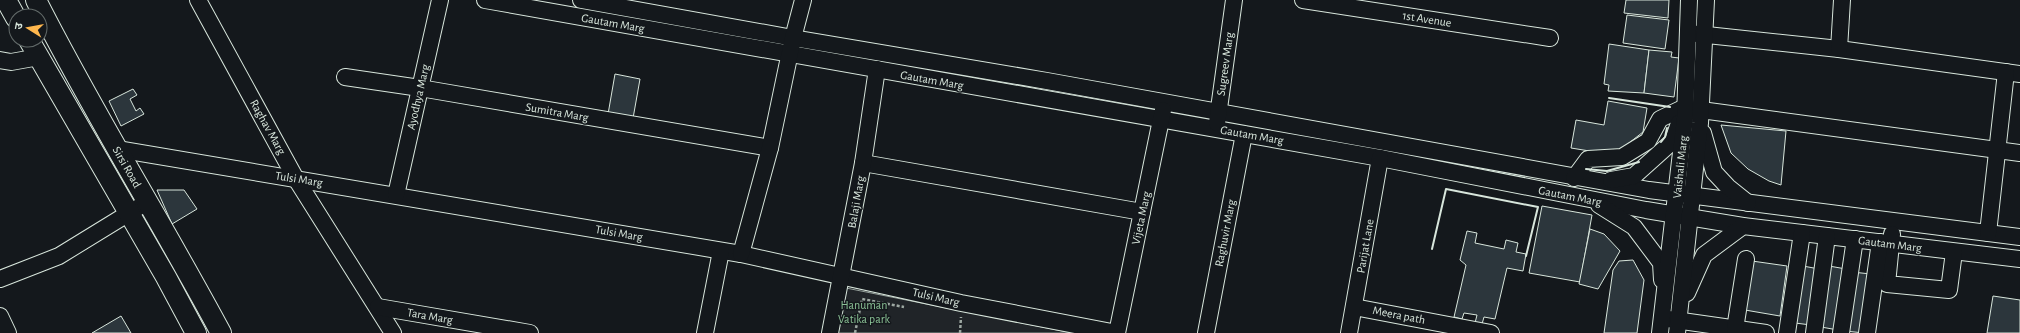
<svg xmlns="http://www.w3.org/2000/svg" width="2020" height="333" font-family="'Alegreya Sans','Noto Sans Devanagari',sans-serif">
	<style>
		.green { fill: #202428; stroke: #939e99 }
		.building { fill: #2c363c; stroke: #d8e6dc }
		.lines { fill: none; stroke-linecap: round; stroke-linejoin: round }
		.minor-casing { stroke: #d8e6dc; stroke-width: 18 }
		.major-casing { stroke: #d8e6dc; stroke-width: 22 }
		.path { stroke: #9da8a2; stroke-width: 2.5; stroke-dasharray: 3 2; stroke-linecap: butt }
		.minor { stroke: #14181c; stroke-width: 16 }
		.major { stroke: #14181c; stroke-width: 20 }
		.wall { stroke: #d8e6dc; stroke-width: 2 }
		.labels { text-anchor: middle; stroke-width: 3; stroke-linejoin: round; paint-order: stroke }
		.street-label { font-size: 12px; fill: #d8e6dc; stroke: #14181c }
		.park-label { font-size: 12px; fill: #8ac095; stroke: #14181c }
	</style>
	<rect width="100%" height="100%" fill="#14181c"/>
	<polygon class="green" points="846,288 1072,333 836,333"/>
	<g class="building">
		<polygon points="1626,0 1669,0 1668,18 1624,13"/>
		<polygon points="1627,15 1669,20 1665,49 1623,43"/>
		<polygon points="1609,44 1649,50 1644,93 1608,91 1609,85 1604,84"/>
		<polygon points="1649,50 1672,52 1671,57 1679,58 1674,97 1644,93"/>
		<polygon points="615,74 640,79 632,124 607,120"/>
		<polygon points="133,89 137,95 130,99 136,111 140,108 144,114 121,126 109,101"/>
		<polygon points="1608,101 1647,108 1643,132 1620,150 1608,154 1571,148 1576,120 1604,125"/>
		<polygon points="1721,125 1786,131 1781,185 1769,181 1748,169 1731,153"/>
		<polygon points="157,190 184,190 197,209 172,224"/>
		<polygon points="1542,206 1592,215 1580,282 1529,273"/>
		<polygon points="1590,229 1604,234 1620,251 1598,289 1579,284"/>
		<polygon points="1467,231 1477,233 1475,243 1504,249 1506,240 1518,243 1516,252 1526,254 1523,271 1507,268 1495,319 1484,317 1482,324 1475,323 1477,315 1464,313 1462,319 1454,317 1466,265 1460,260"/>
		<polygon points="1633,260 1644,280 1637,333 1604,333 1613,270 1619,261"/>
		<polygon points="1752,261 1787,266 1780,316 1745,310"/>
		<polygon points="1803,266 1819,269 1811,325 1795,323"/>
		<polygon points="1829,266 1846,269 1838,330 1821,327"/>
		<polygon points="1852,272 1871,274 1864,333 1845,331"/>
		<polygon points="1993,296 2020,300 2020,333 1987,333"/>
		<polygon points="121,316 131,333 92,333"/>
	</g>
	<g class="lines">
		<g class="minor-casing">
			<g id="minor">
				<polyline points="198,0 296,179 393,333"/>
				<polyline points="485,0 1380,158 1646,210 1743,226 2020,259"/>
				<polyline points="581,0 793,38 1047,81 1649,190 2020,237"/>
				<polyline points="1303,0 1550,38"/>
				<polyline points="1688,33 1839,49 2020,74"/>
				<polyline points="1839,49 1842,0"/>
				<polyline points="0,60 11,62 39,57"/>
				<polyline points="345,77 420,88 770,148"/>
				<polyline points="1701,110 2020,153"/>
				<polyline points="1217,123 1234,0"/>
				<polyline points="1703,133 1714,172 1728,187 1748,203"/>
				<polyline points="117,149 741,254 961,303 1117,333"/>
				<polyline points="863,163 1142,212"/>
				<polyline points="1574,178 1588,159 1622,157 1648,141 1660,119 1685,107"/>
				<polyline points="1611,180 1634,176 1673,141 1679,123"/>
				<polyline points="396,195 440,0"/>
				<polyline points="1599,205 1634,227 1661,263 1662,280"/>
				<polyline points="1988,233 2006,72"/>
				<polyline points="1892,234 1887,284 1949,290 1954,252"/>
				<polyline points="741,254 770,148 793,38 803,0"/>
				<polyline points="0,279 59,256 147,202"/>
				<polyline points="1687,293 1704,255 1743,226"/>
				<polyline points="378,307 530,333"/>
				<polyline points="1354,307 1491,333"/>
				<polyline points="0,316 8,333"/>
				<polyline points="1668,319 1766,333"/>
				<polyline points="1735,329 1746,259"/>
				<polyline points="705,333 721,251"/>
				<polyline points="830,333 863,163 877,69"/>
				<polyline points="1117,333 1163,110"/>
				<polyline points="1206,333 1244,134"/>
				<polyline points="1349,333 1380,158"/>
				<polyline points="1660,333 1685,118 1689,0"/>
				<polyline points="1677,333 1700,123 1706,0"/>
				<polyline points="1787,333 1802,233"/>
				<polyline points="1814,333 1827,236"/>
				<polyline points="1841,333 1855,239"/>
				<polyline points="1867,333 1880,242"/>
			</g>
		</g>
		<g class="major-casing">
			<g id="major">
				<polyline points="6,0 16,18"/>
				<path d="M36 0C93 113 161 221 221 333"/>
				<polyline points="29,40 166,277 196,333"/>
			</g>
		</g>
		<g class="path">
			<polyline points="855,333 862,299 904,307"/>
			<polyline points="960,333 961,317"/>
		</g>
		<use href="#minor" class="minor"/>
		<use href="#major" class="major"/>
		<g class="wall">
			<polyline points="1609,98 1670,107"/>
			<polyline points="1661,142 1665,137 1667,128"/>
			<polyline points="1586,169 1607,171 1639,162"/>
			<polyline points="1432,249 1446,189 1538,207 1526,256"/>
		</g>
	</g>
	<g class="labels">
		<g class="street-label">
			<text transform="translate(1427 19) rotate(9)" y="4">1st Avenue</text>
			<text transform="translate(613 23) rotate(10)" y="4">Gautam Marg</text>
			<text transform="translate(1225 64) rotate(-82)" y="4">Sugreev Marg</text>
			<text transform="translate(932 80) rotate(10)" y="4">Gautam Marg</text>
			<text transform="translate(418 97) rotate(-77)" y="4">Ayodhya Marg</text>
			<text transform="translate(557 112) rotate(10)" y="4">Sumitra Marg</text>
			<text transform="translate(268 127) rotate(61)" y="4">Raghav Marg</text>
			<text transform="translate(1252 135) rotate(10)" y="4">Gautam Marg</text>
			<text transform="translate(127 167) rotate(60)" y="4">Sirsi Road</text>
			<text transform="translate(1680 167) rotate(-84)" y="4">Vaishali Marg</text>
			<text transform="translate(299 179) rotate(9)" y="4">Tulsi Marg</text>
			<text transform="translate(1570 196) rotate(11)" y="4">Gautam Marg</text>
			<text transform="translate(856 202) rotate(-80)" y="4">Balaji Marg</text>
			<text transform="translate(1141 218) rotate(-78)" y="4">Vijeta Marg</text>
			<text transform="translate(619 233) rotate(10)" y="4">Tulsi Marg</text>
			<text transform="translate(1225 233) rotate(-79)" y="4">Raghuvir Marg</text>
			<text transform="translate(1890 244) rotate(7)" y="4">Gautam Marg</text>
			<text transform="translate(1365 246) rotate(-80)" y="4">Parijat Lane</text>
			<text transform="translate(936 297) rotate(13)" y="4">Tulsi Marg</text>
			<text transform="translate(1399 315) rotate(11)" y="4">Meera path</text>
			<text transform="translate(430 316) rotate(10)" y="4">Tara Marg</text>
		</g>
		<g class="park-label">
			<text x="864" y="309">Hanuman<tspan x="864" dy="14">Vatika park</tspan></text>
		</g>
	</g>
	<g transform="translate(28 28) rotate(281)"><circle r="19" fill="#14181c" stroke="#626a69"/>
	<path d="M0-3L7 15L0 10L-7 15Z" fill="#ffb74d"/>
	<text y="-6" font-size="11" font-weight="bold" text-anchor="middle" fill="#d8e6dc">उ</text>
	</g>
</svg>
